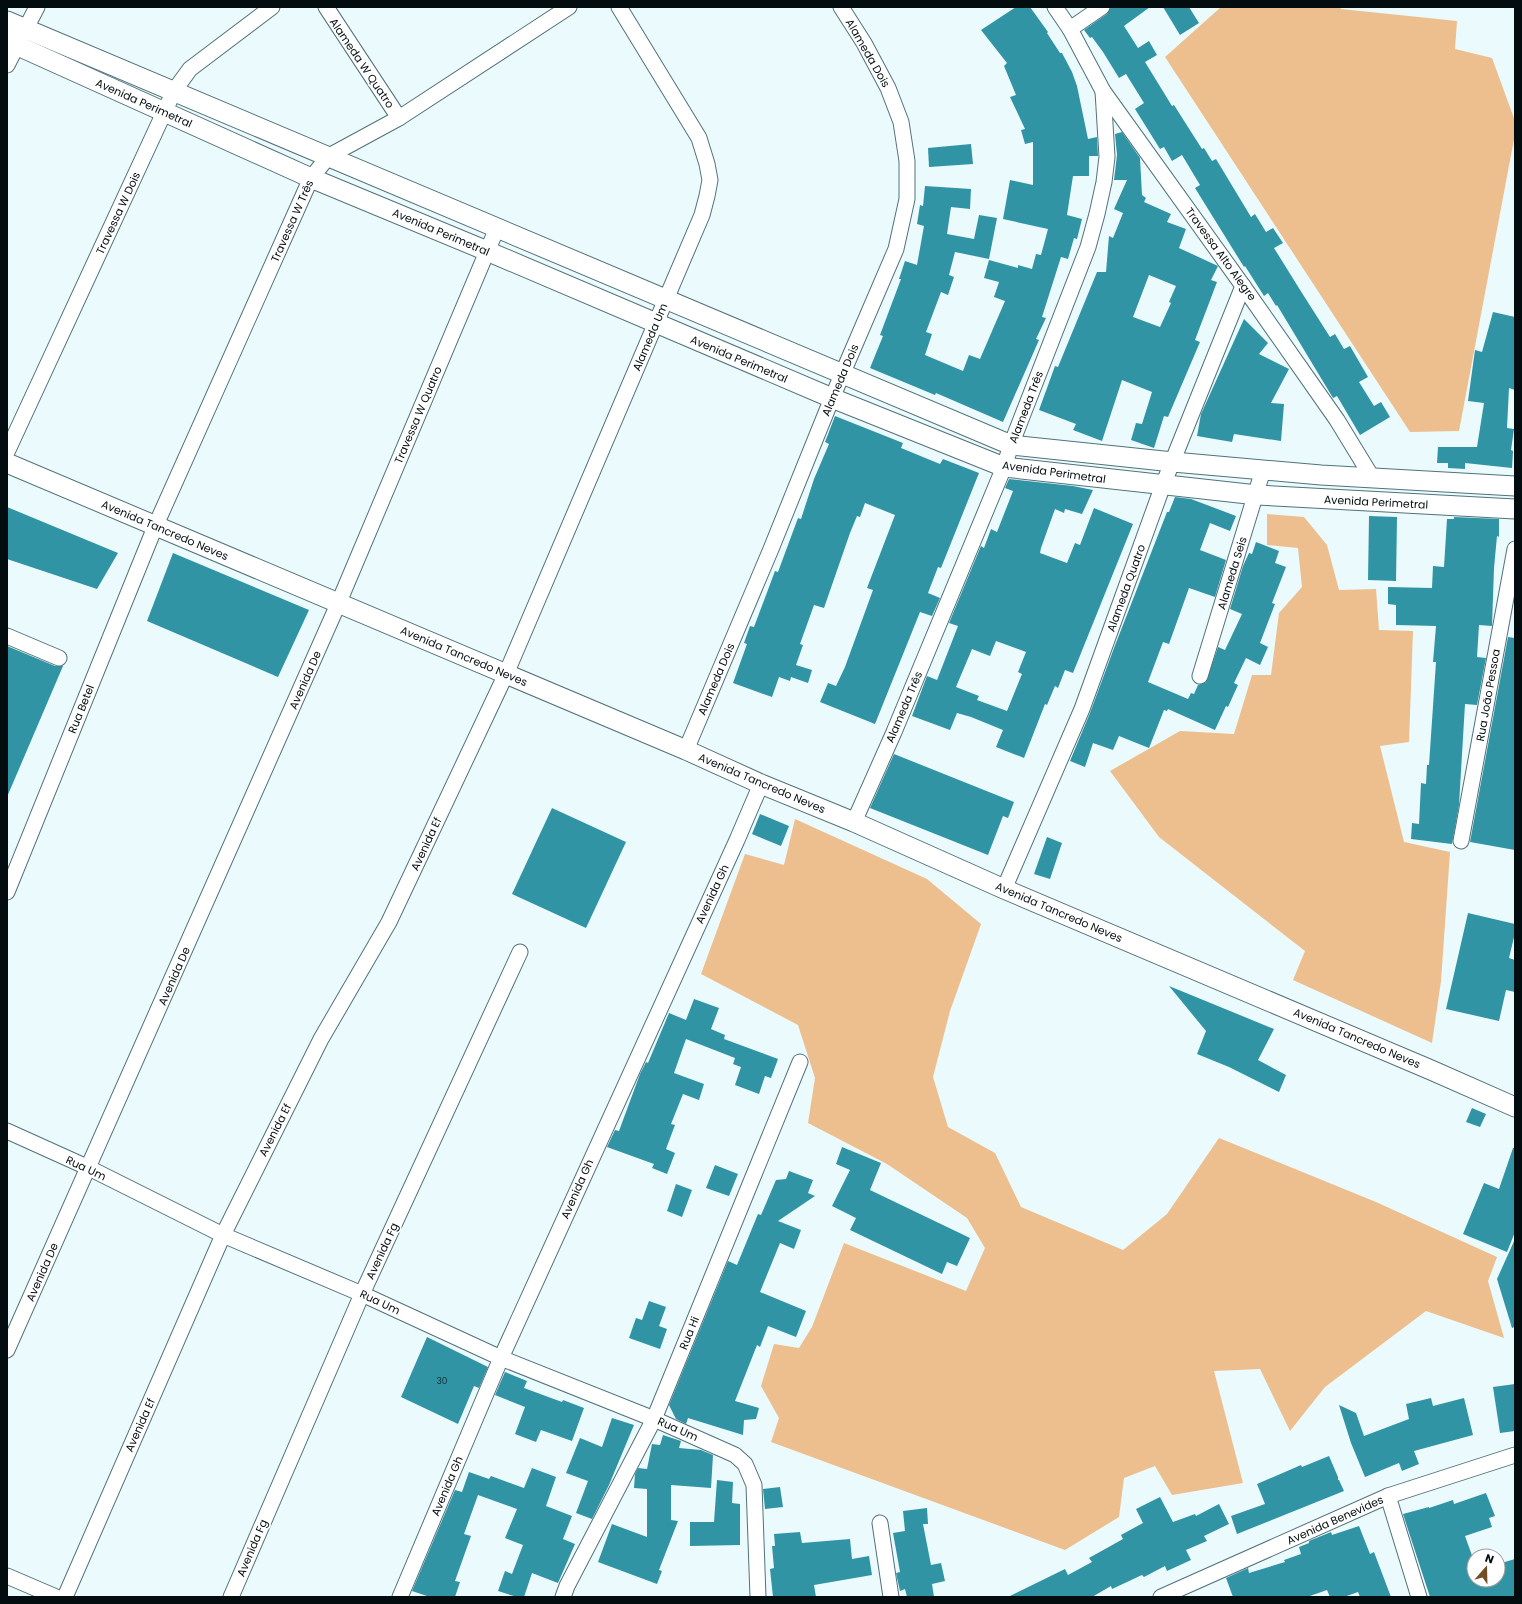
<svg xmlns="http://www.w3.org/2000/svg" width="1522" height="1604" font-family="Poppins,sans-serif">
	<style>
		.green { fill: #edbe8e }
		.building { fill: #3194a5; fill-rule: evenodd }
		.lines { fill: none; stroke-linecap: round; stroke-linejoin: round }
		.minor-casing { stroke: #517279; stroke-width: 17 }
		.tertiary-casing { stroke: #517279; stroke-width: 21 }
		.minor { stroke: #fff; stroke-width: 15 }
		.tertiary { stroke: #fff; stroke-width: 19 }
		.labels { text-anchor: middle; stroke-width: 3.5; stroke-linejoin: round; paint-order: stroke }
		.number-label { font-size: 9px; fill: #0e2f35 }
		.street-label { font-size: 11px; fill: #030d10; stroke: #fff }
	</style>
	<rect width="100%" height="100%" fill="#ebfafd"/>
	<g class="green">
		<polygon points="1221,7 1340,7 1341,9 1457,21 1455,49 1492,58 1515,121 1515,134 1459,431 1410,432 1165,57"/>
		<polygon points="1267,514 1304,517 1327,545 1339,590 1376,589 1379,630 1413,631 1409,742 1380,746 1404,842 1450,852 1441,981 1432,1043 1293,980 1305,951 1159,837 1110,771 1180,731 1234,734 1252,675 1271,675 1279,613 1302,587 1298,548 1267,545"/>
		<polygon points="795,819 927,879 981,924 950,1011 933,1077 948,1127 995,1153 1021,1207 1123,1250 1167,1214 1219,1138 1376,1202 1497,1257 1488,1281 1504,1338 1426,1311 1325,1387 1290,1431 1260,1369 1214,1371 1243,1483 1172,1495 1155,1466 1124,1478 1119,1517 1065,1550 771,1442 779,1418 761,1386 774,1344 799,1348 812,1327 844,1243 966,1291 985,1248 967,1218 887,1164 808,1123 815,1078 798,1025 701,974 745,854 784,865"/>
	</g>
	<g class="building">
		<polygon points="1016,7 1030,7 1048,32 1047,33 1060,53 1062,53 1072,72 1077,86 1088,139 1097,137 1098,156 1089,156 1089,176 1073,176 1067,215 1082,219 1077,239 1074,238 1068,259 1061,257 1042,317 1046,318 1036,339 1039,340 1003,422 936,393 935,395 870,368 883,336 880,335 901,279 899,279 905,261 917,265 924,226 917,224 920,205 923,206 925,186 971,189 970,209 951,207 947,234 974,239 979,215 997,218 989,259 955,252 949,275 954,277 948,295 941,292 926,332 932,334 925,355 963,371 969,355 980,359 1005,301 994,297 999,282 984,278 989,260 1018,268 1018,265 1032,269 1036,254 1041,255 1048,229 1003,219 1010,180 1033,185 1033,142 1025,144 1021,130 1025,129 1010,97 1016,95 1004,66 1007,63 981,30"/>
		<polygon points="1111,7 1150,7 1124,26 1138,48 1149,41 1157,55 1145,62 1172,106 1174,105 1202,149 1204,148 1212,161 1216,159 1251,217 1255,214 1266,232 1273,228 1283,243 1274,248 1302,293 1330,337 1335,334 1344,349 1350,346 1368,377 1359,382 1374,406 1381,402 1390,417 1360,435 1337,396 1333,398 1277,305 1276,306 1268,293 1264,296 1245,266 1244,267 1195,188 1200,185 1182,155 1172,161 1164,147 1160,149 1135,109 1144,103 1126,74 1119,78 1103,52 1092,37 1090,38 1084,30 1107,14"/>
		<polygon points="1163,7 1189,7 1199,23 1180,35"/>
		<path d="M1122 132 1140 158 1142 195 1146 198 1144 202 1171 214 1167 222 1186 229 1179 248 1218 266 1211 280 1217 282 1195 340 1200 342 1168 417 1164 416 1154 448 1131 440 1136 423 1142 424 1152 392 1122 380 1102 441 1073 430 1076 424 1039 410 1055 366 1058 367 1097 272H1106L1109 236 1113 238 1123 213 1114 209 1127 180H1114L1117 155 1115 134ZM1149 275 1176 286 1169 302 1171 303 1160 327 1133 317Z"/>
		<polygon points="971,144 973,164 929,167 928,148"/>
		<polygon points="1493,312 1515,317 1515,390 1509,388 1507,428 1514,429 1511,450 1513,451 1512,468 1465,463 1465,469 1448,468 1448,463 1437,463 1438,447 1477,447 1484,403 1468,401 1475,350 1482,352"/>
		<polygon points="1244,319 1268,343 1259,354 1289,369 1271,403 1284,404 1281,441 1234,434 1232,442 1197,436 1201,414"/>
		<polygon points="835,416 903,443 901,448 940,464 943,459 979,473 941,568 938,567 928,593 940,598 932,616 920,612 875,724 820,702 828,683 836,686 845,667 873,590 867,588 895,515 865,503 860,517 857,516 850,533 824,608 814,605 800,644 803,645 796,665 812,670 808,683 791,677 790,681 779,677 772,697 733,683 747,644 744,643 750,626 754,627 775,571 778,572 798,518 801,519 814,479 829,444 825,442"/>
		<path d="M1009 479 1073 486 1093 490 1082 514 1065 509 1064 513 1055 509 1041 548 1040 553 1067 563 1075 543 1080 545 1094 508 1133 524 1073 673 1065 670 1058 688 1055 686 1047 705 1045 704 1024 758 996 747 1003 730 971 717 957 713 950 730 912 716 927 676 937 680 958 626 949 623 981 546 984 548 991 529 997 532 1013 491 1005 488ZM996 641 1026 652 1018 672 1022 674 1007 711 977 700 979 696 956 687 972 649 990 656Z"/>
		<polygon points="1175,497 1191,499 1236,516 1230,531 1210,523 1200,550 1226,560 1215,597 1189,588 1169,644 1163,642 1148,682 1188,699 1191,693 1194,694 1198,685 1206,682 1218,647 1225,650 1242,614 1230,609 1243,566 1249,553 1252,554 1256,542 1279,551 1275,563 1286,567 1272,603 1275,604 1260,643 1268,647 1260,665 1246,658 1234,683 1238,685 1228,707 1226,706 1215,730 1168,709 1167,711 1164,710 1149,748 1119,736 1113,750 1093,743 1085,767 1070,761 1090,713 1114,648 1167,512 1169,512"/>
		<polygon points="7,507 118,553 97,589 7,559"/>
		<polygon points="1369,516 1397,517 1396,581 1368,580"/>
		<polygon points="1454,517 1499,519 1499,537 1497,536 1494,568 1492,626 1479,625 1477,657 1486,658 1477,705 1465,704 1459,805 1452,844 1411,839 1412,823 1419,824 1421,783 1426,784 1427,765 1429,765 1436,662 1433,662 1436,626 1396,625 1396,605 1388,604 1388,587 1432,588 1433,566 1444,567 1447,519 1454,519"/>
		<polygon points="173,553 309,610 278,677 147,621"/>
		<polygon points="1508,637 1515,638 1515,850 1470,842"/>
		<polygon points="7,646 55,666 63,666 7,797"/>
		<polygon points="894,754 1014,802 1008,818 1003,816 988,855 870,808"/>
		<polygon points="552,808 626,842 586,928 512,894"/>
		<polygon points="760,814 789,826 781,846 752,834"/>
		<polygon points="1047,837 1062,843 1050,879 1034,874"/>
		<polygon points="1468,913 1515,924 1515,933 1509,958 1515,960 1515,992 1506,990 1499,1021 1446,1009"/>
		<polygon points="1169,986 1274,1029 1258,1060 1286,1075 1279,1092 1229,1067 1197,1054 1206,1031"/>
		<polygon points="694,999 719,1008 711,1029 725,1035 724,1039 778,1059 771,1078 765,1076 759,1094 735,1085 741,1067 733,1064 735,1058 686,1039 674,1073 704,1084 699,1100 683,1094 671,1124 675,1125 666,1149 675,1153 667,1174 652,1168 654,1164 607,1147 615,1130 619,1131 640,1074 646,1062 648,1063 669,1013 686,1020"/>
		<polygon points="1472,1108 1486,1114 1480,1127 1466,1122"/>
		<polygon points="842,1147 881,1163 870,1190 970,1238 957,1266 947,1262 942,1274 850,1230 856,1218 832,1206 850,1170 836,1164"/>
		<polygon points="1513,1148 1515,1148 1515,1232 1507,1252 1463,1234 1484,1183 1499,1189"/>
		<polygon points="715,1165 738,1174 729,1196 706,1188"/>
		<polygon points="789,1171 813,1180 808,1193 815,1196 778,1221 801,1230 794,1249 780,1243 760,1292 806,1311 796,1337 768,1326 760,1347 757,1345 735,1401 759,1408 756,1419 744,1420 743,1435 688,1418 686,1424 676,1419 669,1405 728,1261 737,1265 758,1214 761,1215 776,1180 786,1179"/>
		<polygon points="676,1184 692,1190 682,1217 667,1211"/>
		<polygon points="1515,1239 1515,1327 1512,1328 1497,1279"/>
		<polygon points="649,1301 666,1307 659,1326 667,1329 660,1349 629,1338 636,1318 642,1320"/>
		<polygon points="427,1337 488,1367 479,1388 474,1386 458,1424 401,1397"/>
		<polygon points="505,1372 527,1381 524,1388 562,1402 563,1400 584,1408 572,1441 541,1430 536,1442 515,1434 525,1407 495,1395"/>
		<polygon points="1515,1384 1515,1431 1500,1433 1493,1387"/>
		<polygon points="1431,1398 1433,1406 1464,1398 1473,1435 1414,1451 1419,1464 1402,1471 1399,1463 1365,1477 1351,1443 1339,1405 1356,1413 1364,1436 1409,1419 1406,1404"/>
		<polygon points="612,1418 634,1425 609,1485 592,1519 576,1513 588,1481 566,1473 580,1438 602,1447"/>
		<polygon points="663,1435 681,1441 679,1448 701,1450 713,1455 711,1488 671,1485 671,1520 678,1521 659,1570 662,1571 657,1584 598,1562 612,1524 647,1537 647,1489 634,1488 635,1474 638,1468 647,1469 652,1444 660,1445"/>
		<polygon points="1329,1456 1338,1477 1338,1480 1339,1480 1344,1491 1237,1534 1231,1516 1265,1504 1257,1484 1301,1465 1302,1467"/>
		<polygon points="532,1468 556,1477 546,1506 572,1516 563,1539 575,1544 558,1583 532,1573 524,1597 517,1597 498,1591 505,1571 512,1574 523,1545 505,1538 517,1509 478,1495 464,1534 471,1536 455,1581 460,1582 455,1597 430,1597 412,1591 455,1490 462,1492 469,1472 489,1479 491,1476 524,1488"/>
		<polygon points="717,1480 733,1482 732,1503 740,1504 740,1545 690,1546 690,1522 714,1522"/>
		<polygon points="780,1487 783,1507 765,1509 763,1489"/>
		<polygon points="1486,1493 1495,1516 1489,1518 1492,1527 1465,1536 1474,1561 1474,1580 1498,1580 1498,1564 1515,1559 1515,1597 1430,1597 1403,1514 1429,1507 1429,1508 1453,1500 1454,1504"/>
		<polygon points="1160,1497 1173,1522 1195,1514 1196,1516 1219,1504 1229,1524 1204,1536 1207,1541 1186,1550 1191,1560 1167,1571 1165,1566 1144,1577 1142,1575 1112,1589 1111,1586 1092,1597 1008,1597 1065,1569 1068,1575 1092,1562 1089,1558 1123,1539 1121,1535 1143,1523 1136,1509"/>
		<polygon points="927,1508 928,1524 923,1524 931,1565 941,1563 945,1581 932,1584 934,1597 907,1597 905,1589 900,1591 896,1573 900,1572 893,1533 905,1531 903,1511"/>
		<polygon points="1359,1526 1370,1554 1374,1552 1391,1597 1360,1597 1358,1592 1344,1597 1330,1597 1327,1590 1307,1597 1233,1597 1226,1578 1248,1568 1249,1573 1285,1562 1284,1560 1301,1554 1299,1547 1309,1543 1309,1541 1331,1532 1332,1535"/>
		<polygon points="800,1532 802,1543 850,1539 852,1559 869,1556 872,1575 814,1585 816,1597 773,1597 770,1569 774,1568 772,1546 775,1546 774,1534"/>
	</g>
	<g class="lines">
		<g class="minor-casing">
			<g id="minor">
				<polyline points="326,7 399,118"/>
				<polyline points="1055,7 1070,29 1103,91 1243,286 1337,420 1373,479"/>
				<polyline points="1070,29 1102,7"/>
				<polyline points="7,65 37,7"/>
				<polyline points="7,452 174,91 190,69 272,7"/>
				<polyline points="7,636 59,658"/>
				<polyline points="1200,676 1263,470"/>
				<polyline points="686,750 771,549 832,398 896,249 907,199 907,161 901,122 888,88 864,43 841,7"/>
				<polyline points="854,822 894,732 1004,467 1011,445 1088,247 1097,214 1104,182 1107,157 1103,91"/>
				<polyline points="1461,841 1515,549"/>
				<polyline points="1004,889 1082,709 1163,485 1243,286"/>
				<polyline points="7,892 155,527 311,178 329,156 399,118 569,7"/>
				<polyline points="7,1131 89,1168 223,1235 362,1294 501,1358 654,1419 735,1455 745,1464 754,1485 758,1597"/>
				<polyline points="7,1350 339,602 497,228"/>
				<polyline points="1388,1496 1419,1597"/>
				<polyline points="880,1523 891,1597"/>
				<polyline points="7,1576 56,1597"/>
				<polyline points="65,1597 223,1235 321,1039 389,922 506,674 702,215 707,196 710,180 707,164 699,138 619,7"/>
				<polyline points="231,1597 362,1294 520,952"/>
				<polyline points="400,1597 501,1358 737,840 761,784"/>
				<polyline points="563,1597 567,1586 654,1419 800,1062"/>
				<polyline points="1161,1597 1388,1496 1515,1455"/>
			</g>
		</g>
		<g class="tertiary-casing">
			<g id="tertiary">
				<polyline points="7,21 1011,445 1173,462 1321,475 1515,486"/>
				<polyline points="7,41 311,178 487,251 832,398 1004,467 1257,495 1515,509"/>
				<polyline points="7,463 686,750 761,784 854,822 1004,889 1431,1070 1515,1107"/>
			</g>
		</g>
		<use href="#minor" class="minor"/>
		<use href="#tertiary" class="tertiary"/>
	</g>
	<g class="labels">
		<g class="number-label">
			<text x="442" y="1384">30</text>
		</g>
		<g class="street-label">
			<text transform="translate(868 53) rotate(60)" y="4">Alameda Dois</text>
			<text transform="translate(362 63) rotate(56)" y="4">Alameda W Quatro</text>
			<text transform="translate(144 103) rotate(24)" y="4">Avenida Perimetral</text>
			<text transform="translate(118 213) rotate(-65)" y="4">Travessa W Dois</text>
			<text transform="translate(292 221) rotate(-66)" y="4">Travessa W Três</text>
			<text transform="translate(441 232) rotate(23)" y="4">Avenida Perimetral</text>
			<text transform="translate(1221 254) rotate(54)" y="4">Travessa Alto Alegre</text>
			<text transform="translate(650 337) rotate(-67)" y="4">Alameda Um</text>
			<text transform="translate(739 359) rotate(23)" y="4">Avenida Perimetral</text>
			<text transform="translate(840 380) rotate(-67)" y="4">Alameda Dois</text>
			<text transform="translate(1026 407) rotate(-69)" y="4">Alameda Três</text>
			<text transform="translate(418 415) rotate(-67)" y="4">Travessa W Quatro</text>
			<text transform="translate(1054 472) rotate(8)" y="4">Avenida Perimetral</text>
			<text transform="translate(1376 502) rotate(3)" y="4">Avenida Perimetral</text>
			<text transform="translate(165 530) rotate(23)" y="4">Avenida Tancredo Neves</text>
			<text transform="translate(1232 573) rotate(-73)" y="4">Alameda Seis</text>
			<text transform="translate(1126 588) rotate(-70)" y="4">Alameda Quatro</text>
			<text transform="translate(464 656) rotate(23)" y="4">Avenida Tancredo Neves</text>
			<text transform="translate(716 679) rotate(-67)" y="4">Alameda Dois</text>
			<text transform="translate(305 680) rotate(-66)" y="4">Avenida De</text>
			<text transform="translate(1488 695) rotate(-80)" y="4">Rua João Pessoa</text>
			<text transform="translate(904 707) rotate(-67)" y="4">Alameda Três</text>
			<text transform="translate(81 709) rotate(-68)" y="4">Rua Betel</text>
			<text transform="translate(762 783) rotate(23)" y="4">Avenida Tancredo Neves</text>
			<text transform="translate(426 844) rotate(-65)" y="4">Avenida Ef</text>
			<text transform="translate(712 894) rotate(-65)" y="4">Avenida Gh</text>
			<text transform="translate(1059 912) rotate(23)" y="4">Avenida Tancredo Neves</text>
			<text transform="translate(174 976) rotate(-66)" y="4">Avenida De</text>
			<text transform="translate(1357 1038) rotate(23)" y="4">Avenida Tancredo Neves</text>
			<text transform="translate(275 1130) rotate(-63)" y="4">Avenida Ef</text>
			<text transform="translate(86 1168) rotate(25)" y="4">Rua Um</text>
			<text transform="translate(577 1189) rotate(-66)" y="4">Avenida Gh</text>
			<text transform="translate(382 1251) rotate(-65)" y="4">Avenida Fg</text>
			<text transform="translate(42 1272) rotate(-66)" y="4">Avenida De</text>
			<text transform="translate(380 1302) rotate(25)" y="4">Rua Um</text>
			<text transform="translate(689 1333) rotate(-68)" y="4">Rua Hi</text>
			<text transform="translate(140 1425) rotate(-66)" y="4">Avenida Ef</text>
			<text transform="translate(678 1429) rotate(24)" y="4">Rua Um</text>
			<text transform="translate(447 1486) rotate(-67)" y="4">Avenida Gh</text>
			<text transform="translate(1335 1520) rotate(-24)" y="4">Avenida Benevides</text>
			<text transform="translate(252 1548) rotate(-67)" y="4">Avenida Fg</text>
		</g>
	</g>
	<rect width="1522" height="1604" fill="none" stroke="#030d10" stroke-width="16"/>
	<g transform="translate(1486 1568) rotate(20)"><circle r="19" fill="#ffffff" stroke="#9a9e9f"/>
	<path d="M0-3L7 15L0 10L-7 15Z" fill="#704e26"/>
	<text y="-6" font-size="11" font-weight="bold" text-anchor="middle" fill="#030d10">N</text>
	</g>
</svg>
